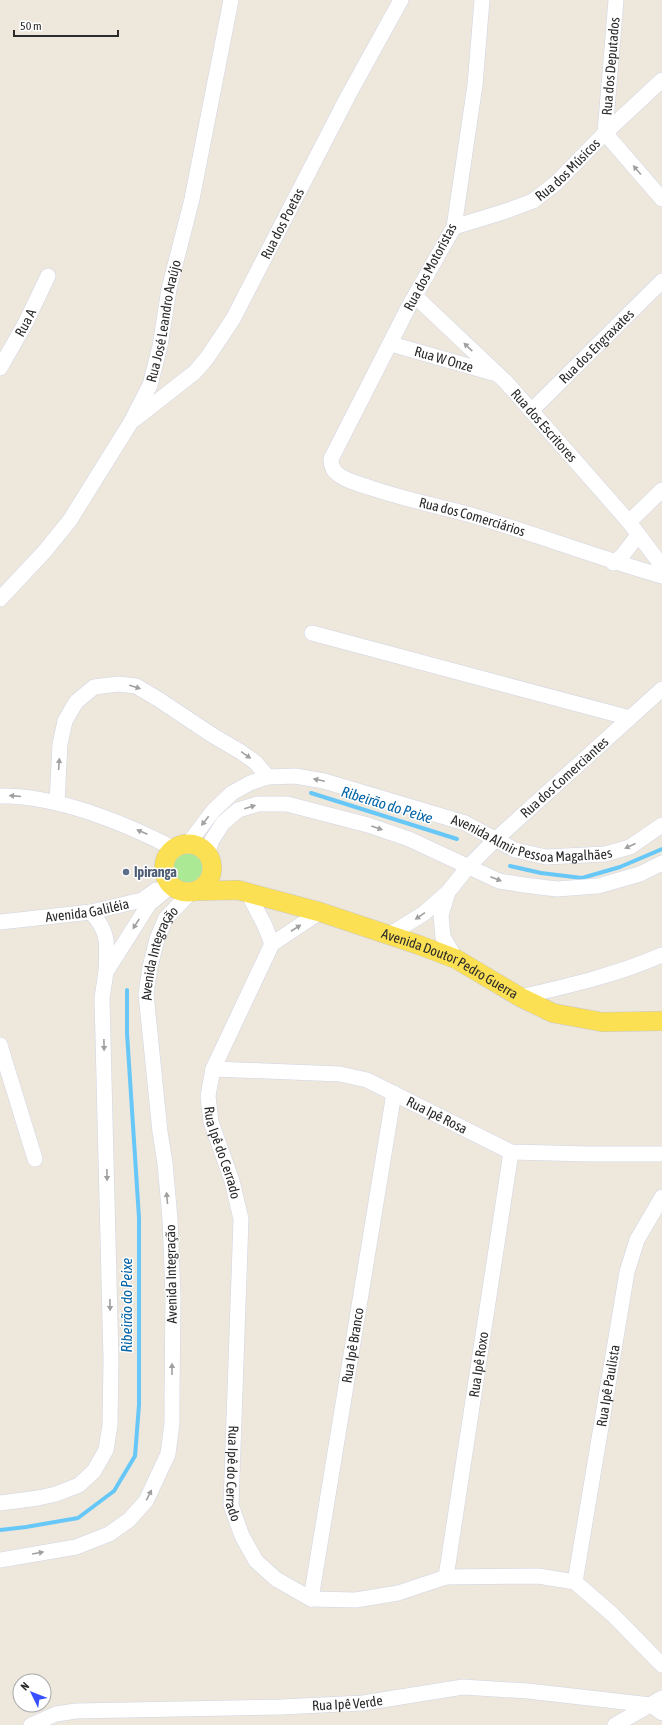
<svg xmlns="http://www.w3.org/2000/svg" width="662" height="1725" font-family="'Asap Condensed',sans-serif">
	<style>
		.green { fill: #abe994 }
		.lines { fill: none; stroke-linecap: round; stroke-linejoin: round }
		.stream { stroke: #67c8f8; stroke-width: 4 }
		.minor-casing { stroke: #d1d4e5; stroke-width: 16 }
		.major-casing { stroke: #c8c8c8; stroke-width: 20 }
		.minor { stroke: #fff; stroke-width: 15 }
		.major { stroke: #fce054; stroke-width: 19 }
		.oneway { fill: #a0a0a0 }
		.service-dot { fill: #5c6f8a; stroke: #fff; stroke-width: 1.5 }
		.labels { text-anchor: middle; stroke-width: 3; stroke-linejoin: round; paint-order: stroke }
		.street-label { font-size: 14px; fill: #2b2b2b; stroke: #fff }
		.service-label { font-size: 14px; font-weight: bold; fill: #4e5e75; stroke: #fff; text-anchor: start }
		.water-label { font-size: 15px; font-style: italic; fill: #0364a7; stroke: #fff }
	</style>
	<rect width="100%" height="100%" fill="#eee7dc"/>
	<circle class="green" cx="187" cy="868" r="18"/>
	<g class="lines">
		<g class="stream">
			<polyline points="311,793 457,839"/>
			<polyline points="510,866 541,873 582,878 620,867 662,849"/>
			<polyline points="0,1530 26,1527 78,1518 114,1491 135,1456 139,1405 139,1218 127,1033 127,990"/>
		</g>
		<g class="minor-casing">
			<g id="minor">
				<path id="s1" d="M482 0 475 85 454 227 408 308 331 459C331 470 336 474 346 479 354 483 363 485 371 488 404 499 438 506 471 515 536 534 598 558 662 576"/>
				<path id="s2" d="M605 133 616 0"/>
				<polyline points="605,133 662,199"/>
				<path id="s3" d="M454 227 503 212 533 201 556 183 605 133 662 80"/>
				<path id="s4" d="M415 296 506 382 629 522 662 566"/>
				<path id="s5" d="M391 344 493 373"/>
				<path id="s6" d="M0 368 25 324 48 276"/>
				<path id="s7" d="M531 411 662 281"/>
				<path id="s8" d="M135 419 195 372 207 358 233 319 348 96 401 0"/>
				<polyline points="629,522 662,490"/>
				<polyline points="613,563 622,556 638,535"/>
				<path id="s9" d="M0 599 45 551 70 520 131 422 150 385 160 346 169 289 192 199 231 0"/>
				<polyline points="312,633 630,718"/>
				<path d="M0 796C56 795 125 823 175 849"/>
				<polyline points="57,803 60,744 65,721 76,702 94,687 118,684 136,686 158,699 212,735 241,752 255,762 268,777"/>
				<path id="s10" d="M188 844 213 811 232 793 250 783 268 777 295 776 324 781 465 823 515 850 546 857 605 854 630 847 662 825"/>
				<polyline points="207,854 212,840 223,823 238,810 258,804 287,804 368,825 409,839 499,881 524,885 557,889 598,886 640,874 662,863"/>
				<polyline points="448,892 441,915 443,937 456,959"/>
				<polyline points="248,893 265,926 272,944"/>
				<path d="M91 912C110 933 107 945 106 972"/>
				<path id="s11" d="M320 912 272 944 213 1069 208 1096 211 1122 232 1181 241 1219 231 1505 242 1536 256 1561 276 1579 311 1599 356 1600 398 1593 446 1577 538 1576 575 1582 613 1615 662 1665"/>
				<path id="s12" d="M0 922 91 912 142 900 156 890"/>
				<path id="s13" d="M389 935 423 914 448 892 468 867 496 839 662 689"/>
				<path d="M520 997C568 986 616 975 662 955"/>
				<polyline points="0,1045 35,1159"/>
				<path id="s14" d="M213 1069 340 1074 367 1080 511 1152 589 1154H662"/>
				<polyline points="0,1503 38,1498 56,1494 79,1485 94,1471 106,1450 110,1425 111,1360 102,998 106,972 149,904 172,885"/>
				<path id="s15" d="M0 1560 76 1547 109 1534 129 1520 146 1501 168 1454 172 1423V1398L173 1295 170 1219 165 1163 160 1132 146 994 150 967 157 939 166 918 190 893"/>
				<path id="s16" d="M446 1577 511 1152"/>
				<path id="s17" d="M575 1582 627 1272 637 1240 662 1197"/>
				<path id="s18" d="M311 1599 394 1093"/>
				<path id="s19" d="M31 1725 56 1714 76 1711 281 1707 363 1703 463 1687 528 1691 651 1705 662 1713"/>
				<polyline points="615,1725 662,1698"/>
			</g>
		</g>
		<g class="major-casing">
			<g id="major">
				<circle cx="188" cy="868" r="24"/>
				<path id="s20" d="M195 891 238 890 320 912 419 945 456 959 520 997 553 1013 602 1022 662 1021"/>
			</g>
		</g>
		<use href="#minor" class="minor"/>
		<use href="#major" class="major"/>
	</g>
	<defs><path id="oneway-solid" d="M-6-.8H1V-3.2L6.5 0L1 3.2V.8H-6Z"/></defs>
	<g class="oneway">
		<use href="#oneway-solid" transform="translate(637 170) rotate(-131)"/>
		<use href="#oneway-solid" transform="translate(468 347) rotate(-136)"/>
		<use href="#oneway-solid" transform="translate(135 687) rotate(18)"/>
		<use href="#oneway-solid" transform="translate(246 755) rotate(35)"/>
		<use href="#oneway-solid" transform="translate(59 764) rotate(-86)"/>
		<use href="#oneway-solid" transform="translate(319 780) rotate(-168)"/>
		<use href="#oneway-solid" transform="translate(15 796) rotate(-175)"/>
		<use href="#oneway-solid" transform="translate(250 807) rotate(-17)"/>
		<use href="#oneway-solid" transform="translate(205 821) rotate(128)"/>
		<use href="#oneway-solid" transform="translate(377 828) rotate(19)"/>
		<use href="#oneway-solid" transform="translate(142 832) rotate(-157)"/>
		<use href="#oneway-solid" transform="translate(630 846) rotate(156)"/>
		<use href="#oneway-solid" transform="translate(496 879) rotate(21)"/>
		<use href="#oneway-solid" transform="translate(420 916) rotate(146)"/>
		<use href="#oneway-solid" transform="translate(136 924) rotate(123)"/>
		<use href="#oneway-solid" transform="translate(296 928) rotate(-33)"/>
		<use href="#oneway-solid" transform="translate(104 1045) rotate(89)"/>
		<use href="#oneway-solid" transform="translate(107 1175) rotate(89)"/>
		<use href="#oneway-solid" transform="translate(167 1198) rotate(-95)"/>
		<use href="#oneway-solid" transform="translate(110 1305) rotate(89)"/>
		<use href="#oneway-solid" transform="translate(172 1369) rotate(-90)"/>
		<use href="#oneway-solid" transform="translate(149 1495) rotate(-63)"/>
		<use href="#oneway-solid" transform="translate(38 1553) rotate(-10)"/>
	</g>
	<circle class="service-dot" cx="126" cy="872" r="4"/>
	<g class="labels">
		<g class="street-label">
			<text dy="5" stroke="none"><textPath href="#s2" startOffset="67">Rua dos Deputados</textPath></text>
			<text dy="5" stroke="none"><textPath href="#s3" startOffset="130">Rua dos Músicos</textPath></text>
			<text dy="5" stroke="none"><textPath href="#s8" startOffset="249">Rua dos Poetas</textPath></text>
			<text transform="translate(430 267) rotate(-62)" y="5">Rua dos Motoristas</text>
			<text dy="5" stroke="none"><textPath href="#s9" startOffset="328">Rua José Leandro Araújo</textPath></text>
			<text dy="5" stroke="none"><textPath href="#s6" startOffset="52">Rua A</textPath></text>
			<text dy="5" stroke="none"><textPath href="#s7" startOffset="92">Rua dos Engraxates</textPath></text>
			<text dy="5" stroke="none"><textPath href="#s5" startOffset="55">Rua W Onze</textPath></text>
			<text dy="5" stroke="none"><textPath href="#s4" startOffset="183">Rua dos Escritores</textPath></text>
			<text dy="5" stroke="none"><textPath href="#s1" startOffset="650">Rua dos Comerciários</textPath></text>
			<text dy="5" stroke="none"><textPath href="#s13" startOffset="237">Rua dos Comerciantes</textPath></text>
			<text dy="5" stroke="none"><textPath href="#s10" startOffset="381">Avenida Almir Pessoa Magalhães</textPath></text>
			<text dy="5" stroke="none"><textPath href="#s12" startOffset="88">Avenida Galiléia</textPath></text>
			<text dy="5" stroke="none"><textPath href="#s15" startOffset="719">Avenida Integração</textPath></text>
			<text dy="5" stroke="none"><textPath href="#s20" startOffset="268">Avenida Doutor Pedro Guerra</textPath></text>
			<text dy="5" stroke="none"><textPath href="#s14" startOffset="233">Rua Ipê Rosa</textPath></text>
			<text dy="5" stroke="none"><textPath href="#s11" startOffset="282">Rua Ipê do Cerrado</textPath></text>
			<text transform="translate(171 1274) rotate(-91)" y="5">Avenida Integração</text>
			<text dy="5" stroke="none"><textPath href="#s18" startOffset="257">Rua Ipê Branco</textPath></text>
			<text dy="5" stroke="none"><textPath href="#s16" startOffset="215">Rua Ipê Roxo</textPath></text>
			<text dy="5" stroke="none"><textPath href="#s17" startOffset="199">Rua Ipê Paulista</textPath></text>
			<text dy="5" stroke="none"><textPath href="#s11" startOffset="606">Rua Ipê do Cerrado</textPath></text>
			<text dy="5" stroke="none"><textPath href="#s19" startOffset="319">Rua Ipê Verde</textPath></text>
		</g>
		<g class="service-label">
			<text x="134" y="877">Ipiranga</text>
		</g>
		<g class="water-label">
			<text transform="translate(387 805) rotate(17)" y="5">Ribeirão do Peixe</text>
			<text transform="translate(127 1305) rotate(-90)" y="5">Ribeirão do Peixe</text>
		</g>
	</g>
	<g transform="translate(32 1693) rotate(313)"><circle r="19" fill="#ffffff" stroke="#aaaaaa"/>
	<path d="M0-3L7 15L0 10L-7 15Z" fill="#3850ff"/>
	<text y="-6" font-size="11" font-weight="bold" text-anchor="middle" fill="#2b2b2b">N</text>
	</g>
	<path d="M14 30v6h104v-6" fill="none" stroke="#2b2b2b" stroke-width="2"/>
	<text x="20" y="30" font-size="12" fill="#2b2b2b" stroke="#ffffff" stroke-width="3" paint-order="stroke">50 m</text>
</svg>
